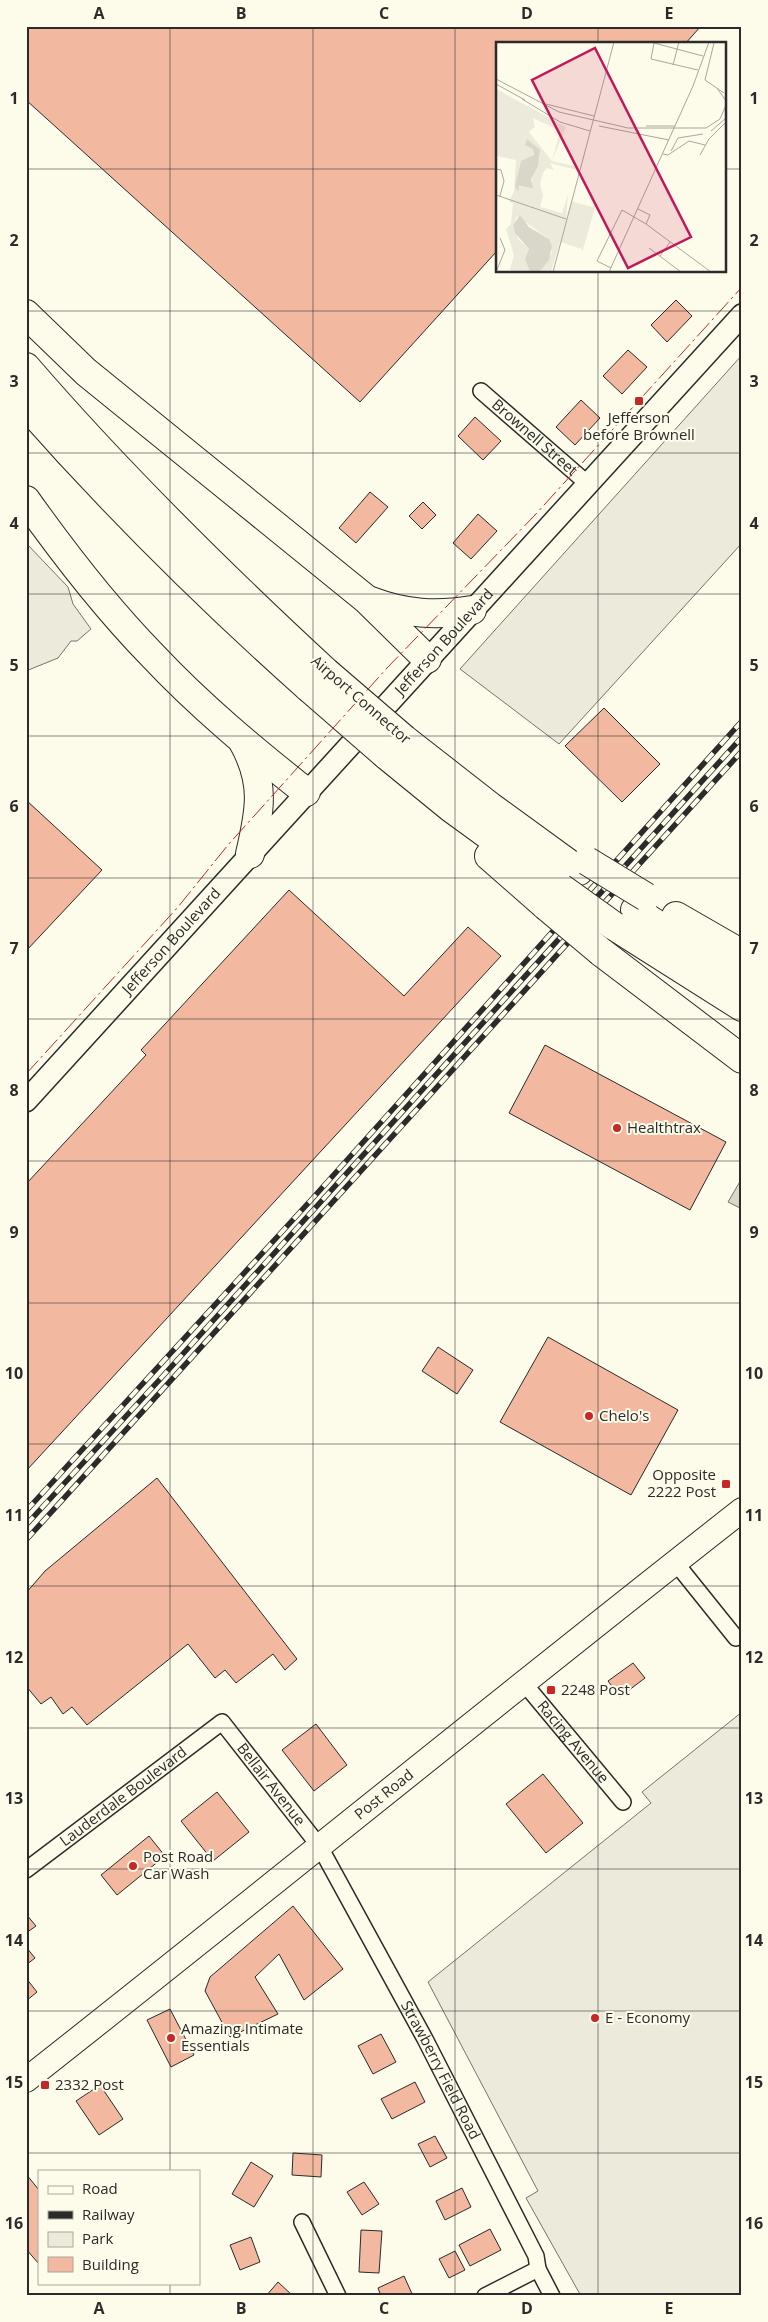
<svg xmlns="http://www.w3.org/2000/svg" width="768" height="2322" font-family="'Open Sans',sans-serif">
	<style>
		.green { fill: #ecebdb; stroke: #74746e }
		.parking { fill: #eceadb; stroke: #74746e }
		.water { fill: #d8d7c9; stroke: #74746e }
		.building { fill: #f2b8a0; stroke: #2b2b2b }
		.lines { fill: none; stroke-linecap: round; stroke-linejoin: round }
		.street-casing { stroke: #2b2b2b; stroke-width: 18 }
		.secondary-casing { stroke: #2b2b2b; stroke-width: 24 }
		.primary-casing { stroke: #2b2b2b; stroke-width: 26 }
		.highway-casing { stroke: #2b2b2b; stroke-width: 30 }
		.street { stroke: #fdfbea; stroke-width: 15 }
		.secondary { stroke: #fdfbea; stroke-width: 21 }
		.primary { stroke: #fdfbea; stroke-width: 24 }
		.highway { stroke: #fdfbea; stroke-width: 28 }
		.rail-casing { stroke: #2b2b2b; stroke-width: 5.5 }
		.rail { stroke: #fdfbea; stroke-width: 4; stroke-dasharray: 11; stroke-linecap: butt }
		.highway-bridge-casing { stroke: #2b2b2b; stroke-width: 30; stroke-linecap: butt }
		.highway-bridge { stroke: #fdfbea; stroke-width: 28 }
		.power { stroke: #c62828; stroke-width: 1; stroke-dasharray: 18 4 2.5 4; stroke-linecap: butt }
		.grid { fill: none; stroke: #2b2b2b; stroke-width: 1; stroke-opacity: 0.55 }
		.poi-dot { fill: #c62828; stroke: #fdfbea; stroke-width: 2 }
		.labels { text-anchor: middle; stroke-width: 4; stroke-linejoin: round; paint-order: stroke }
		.poi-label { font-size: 15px; fill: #2b2b2b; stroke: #fdfbea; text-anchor: start }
		.street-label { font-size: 15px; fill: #2b2b2b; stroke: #fdfbea }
		.inset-road { fill: none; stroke: #a9a89e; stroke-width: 1 }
		.view { fill: #c2185b; fill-opacity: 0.15; stroke: #c2185b; stroke-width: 2.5 }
		.inset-edge { fill: none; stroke: #2b2b2b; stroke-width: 2.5 }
		.neatline { fill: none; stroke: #2b2b2b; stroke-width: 2 }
		.grid-label { font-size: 16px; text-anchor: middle; font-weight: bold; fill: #2b2b2b }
	</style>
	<rect width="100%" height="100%" fill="#fdfbea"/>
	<polygon class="green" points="26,543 68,587 73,604 91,629 77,641 71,641 58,658 26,671"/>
	<g class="parking">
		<polygon points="742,355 742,543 559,744 460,669"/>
		<polygon points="742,1712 742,2296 581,2296 526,2198 538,2191 428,1982 651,1803 642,1792"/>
	</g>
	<polygon class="water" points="742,1178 742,1209 728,1202"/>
	<g class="building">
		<polygon points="26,26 701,26 685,44 497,44 497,251 360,402 26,100"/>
		<polygon points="676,300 692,316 667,342 651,325"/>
		<polygon points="628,350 647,367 622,394 603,376"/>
		<polygon points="581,400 600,418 575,445 556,427"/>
		<polygon points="475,417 501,441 483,460 458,436"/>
		<polygon points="370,492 388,507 356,543 339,528"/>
		<polygon points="423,502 436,515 422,529 409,516"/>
		<polygon points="478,514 497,531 471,559 453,543"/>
		<polygon points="604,708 660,764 622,802 565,746"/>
		<polygon points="26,800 102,870 26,951"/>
		<polygon points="289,890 404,996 468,927 501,956 26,1471 26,1184 146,1055 141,1050"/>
		<polygon points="545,1045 726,1142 690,1210 509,1113"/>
		<polygon points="548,1337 678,1410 631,1495 500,1422"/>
		<polygon points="438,1347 473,1370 457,1394 422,1371"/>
		<polygon points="157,1478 297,1659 285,1670 273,1654 236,1683 225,1670 215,1678 188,1644 87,1725 72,1707 63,1714 51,1697 41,1704 26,1686 26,1593 45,1571"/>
		<polygon points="633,1663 645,1678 620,1697 608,1681"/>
		<polygon points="316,1724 347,1765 314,1791 282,1750"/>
		<polygon points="543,1774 583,1823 546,1853 506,1804"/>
		<polygon points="217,1792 249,1832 213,1861 181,1821"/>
		<polygon points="149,1836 165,1856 117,1895 101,1875"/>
		<polygon points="293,1906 343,1969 304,2000 279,1954 255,1977 278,2014 230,2037 205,1991 210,1977"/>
		<polygon points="26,1914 36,1926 26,1933"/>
		<polygon points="26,1947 35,1958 26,1965"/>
		<polygon points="26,1978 37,1992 26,2001"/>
		<polygon points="170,2009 194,2055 171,2067 147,2020"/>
		<polygon points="381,2034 396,2062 373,2074 358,2046"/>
		<polygon points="415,2082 425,2102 392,2119 381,2099"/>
		<polygon points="100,2085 123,2119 99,2135 76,2101"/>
		<polygon points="435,2136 447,2158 430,2167 418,2144"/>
		<polygon points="293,2153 322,2155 321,2177 292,2175"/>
		<polygon points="251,2162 273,2176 254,2207 232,2194"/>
		<polygon points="26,2174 39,2190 39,2264 26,2249"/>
		<polygon points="364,2182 379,2204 362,2215 347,2192"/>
		<polygon points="462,2188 471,2207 445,2220 436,2201"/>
		<polygon points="490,2229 501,2250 470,2266 459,2245"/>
		<polygon points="361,2230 382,2231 379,2273 359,2272"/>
		<polygon points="251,2237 260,2262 240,2270 230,2245"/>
		<polygon points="455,2251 465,2270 449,2278 439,2259"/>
		<polygon points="404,2276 413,2296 381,2296 378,2288"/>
		<polygon points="278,2282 293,2296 266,2296"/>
	</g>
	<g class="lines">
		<g class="street-casing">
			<g id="street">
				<path id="s1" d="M481 391 588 484"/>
				<polyline points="675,1562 736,1638"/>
				<path id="s2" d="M523 1682 623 1802"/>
				<path id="s3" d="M26 1870 222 1722 320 1847 425 2039 536 2256 538 2269 552 2296"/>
				<polyline points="302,2222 338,2296"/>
				<polyline points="485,2296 538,2269"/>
			</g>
		</g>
		<g class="secondary-casing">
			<g id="secondary">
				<path id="s4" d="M26 1101 742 315"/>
			</g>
		</g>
		<g class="primary-casing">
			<g id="primary">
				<path id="s5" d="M26 2080C266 1891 502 1698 742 1510"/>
			</g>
		</g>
		<g class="highway-casing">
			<g id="highway">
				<polyline points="26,314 86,372 366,599 427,659"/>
				<path d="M26 367C119 475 221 575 326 672"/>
				<path d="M26 405C115 506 209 599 309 688"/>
				<path d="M26 500C65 555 106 608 153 656 200 706 253 750 306 792"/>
				<path d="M371 601C405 614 436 616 472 610"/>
				<polyline points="404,739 491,807 579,871"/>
				<path d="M243 742C266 783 260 811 250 854"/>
				<polyline points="386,755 451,808 561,888"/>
				<polyline points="489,856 546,906"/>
				<polyline points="635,910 742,980"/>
				<polyline points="676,916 742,954"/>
				<polyline points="614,926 742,1007"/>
				<polyline points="601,952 742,1059"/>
			</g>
		</g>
		<use href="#street" class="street"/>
		<use href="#secondary" class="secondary"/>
		<use href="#primary" class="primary"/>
		<use href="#highway" class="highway"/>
		<g class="rail-casing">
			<g id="rail">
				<polyline points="26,1511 312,1199 742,721"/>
				<polyline points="26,1525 162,1377 742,737"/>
				<polyline points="26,1540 742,751"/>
			</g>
		</g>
		<use href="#rail" class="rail"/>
		<g class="highway-bridge-casing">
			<g id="highway-bridge">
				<polyline points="326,672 404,739"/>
				<polyline points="309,688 386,755"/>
				<polyline points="587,861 646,897"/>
				<polyline points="561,888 614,926"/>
				<polyline points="546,906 601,952"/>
			</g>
		</g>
		<use href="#highway-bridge" class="highway-bridge"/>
		<polyline class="power" points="26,1074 178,907 228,845 387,668 535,515 742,287"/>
	</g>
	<path class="grid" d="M170 26V2171M313 26V2296M455 26V2296M598 26V44M26 169H497M724 169H742M598 271V2296M26 311H742M26 453H742M26 594H742M26 736H742M26 878H742M26 1019H742M26 1161H742M26 1303H742M26 1444H742M26 1586H742M26 1728H742M26 1869H742M26 2011H742M26 2153H742M170 2283V2296"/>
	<g class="poi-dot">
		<rect x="634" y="396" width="10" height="10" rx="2.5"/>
		<circle cx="617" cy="1128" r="5"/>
		<circle cx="589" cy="1416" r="5"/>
		<rect x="721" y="1479" width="10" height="10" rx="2.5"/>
		<rect x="546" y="1685" width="10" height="10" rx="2.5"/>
		<circle cx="133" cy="1866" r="5"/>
		<circle cx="595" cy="2018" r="5"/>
		<circle cx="171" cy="2038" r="5"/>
		<rect x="40" y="2080" width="10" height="10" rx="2.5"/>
	</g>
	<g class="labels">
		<g class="poi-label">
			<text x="639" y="423" text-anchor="middle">Jefferson<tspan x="639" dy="17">before Brownell</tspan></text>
			<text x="627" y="1133">Healthtrax</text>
			<text x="599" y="1421">Chelo's</text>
			<text x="716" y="1480" text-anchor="end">Opposite<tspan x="716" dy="17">2222 Post</tspan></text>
			<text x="561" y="1695">2248 Post</text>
			<text x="143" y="1862">Post Road<tspan x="143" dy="17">Car Wash</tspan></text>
			<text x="605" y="2023">E - Economy</text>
			<text x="181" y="2034">Amazing Intimate<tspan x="181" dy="17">Essentials</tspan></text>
			<text x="55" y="2090">2332 Post</text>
		</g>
		<g class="street-label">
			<text dy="5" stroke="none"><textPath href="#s1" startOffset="71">Brownell Street</textPath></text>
			<text dy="5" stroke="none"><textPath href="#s4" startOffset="621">Jefferson Boulevard</textPath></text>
			<text transform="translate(361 700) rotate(41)" y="5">Airport Connector</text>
			<text dy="5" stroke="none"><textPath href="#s4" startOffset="216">Jefferson Boulevard</textPath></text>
			<text dy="5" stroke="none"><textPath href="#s2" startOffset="78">Racing Avenue</textPath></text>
			<text dy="5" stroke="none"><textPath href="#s3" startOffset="325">Bellair Avenue</textPath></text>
			<text dy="5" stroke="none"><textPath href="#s3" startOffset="122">Lauderdale Boulevard</textPath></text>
			<text dy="5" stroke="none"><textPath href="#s5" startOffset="458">Post Road</textPath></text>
			<text dy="5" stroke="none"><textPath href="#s3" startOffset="658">Strawberry Field Road</textPath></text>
		</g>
	</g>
	<g transform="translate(496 42)">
		<rect width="230" height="230" fill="#fdfbea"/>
		<path d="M0 47 70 85 56 119 82 125 81 128 54 121 58 128 51 126 47 131 44 142 47 153 44 165 66 171 72 153 70 177 75 159 96 165 100 162 86 211V207L64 200 55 230H43L56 211 53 197 21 174 17 183 22 197 33 207 29 217 34 230H17L14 227 18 213 10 187 15 182 17 161 13 160 18 149 20 118 0 114ZM37 76 64 89 56 119 33 90 39 85ZM37 107 44 114 34 145H20L24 121 37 114Z" fill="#ecebdb" fill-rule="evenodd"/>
		<path d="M31 97 44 108 42 124 35 138 37 146 23 144 22 150 19 144 25 119 38 113 37 107 29 103ZM24 173 33 185 53 197 56 204 53 218 43 230H34L29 217 33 207 19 191 17 183Z" fill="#d8d7c9"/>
		<path class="inset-road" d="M218 1 209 38 228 51M177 23 183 0M202 28 155 17 158 1 207 14M0 37 63 70 132 86H210L224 77 230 63M0 42 29 58M221 46 230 59M26 57 64 80 94 89M50 62 98 74M103 84 173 98M150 84H179M215 89 230 76M175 109 182 96 207 92M167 112 172 113 193 99 209 103M204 113 213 97 230 80M0 127 5 128 8 139 4 154M0 153 70 177M142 167 154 173 150 182M153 206 185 230M164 214 174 200M115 226 101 219 126 168 150 182 215 230M0 230 9 208 4 196M57 230 118 0M113 230 197 44 213 0"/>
		<path class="view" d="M99 6 195 195 132 226 36 38Z"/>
		<rect width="230" height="230" class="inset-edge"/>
	</g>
	<rect width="768" height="2322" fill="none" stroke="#fdfbea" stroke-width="55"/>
	<rect x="38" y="2170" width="162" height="115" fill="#fdfbea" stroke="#a9a89e"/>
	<rect x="48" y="2186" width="25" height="8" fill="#fdfbea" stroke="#a9a89e"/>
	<text x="82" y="2194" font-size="15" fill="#2b2b2b">Road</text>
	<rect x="48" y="2211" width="25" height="8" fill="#2b2b2b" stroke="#a9a89e"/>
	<text x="82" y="2220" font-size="15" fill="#2b2b2b">Railway</text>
	<rect x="48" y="2232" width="25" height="15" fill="#ecebdb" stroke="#a9a89e"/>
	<text x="82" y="2244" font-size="15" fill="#2b2b2b">Park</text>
	<rect x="48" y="2257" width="25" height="15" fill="#f2b8a0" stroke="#a9a89e"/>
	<text x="82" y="2270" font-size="15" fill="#2b2b2b">Building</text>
	<rect x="28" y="28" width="712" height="2266" class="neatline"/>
	<g class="grid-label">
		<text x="99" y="19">A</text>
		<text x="241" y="19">B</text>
		<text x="384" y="19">C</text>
		<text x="527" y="19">D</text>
		<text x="669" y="19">E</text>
		<text x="14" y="104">1</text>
		<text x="754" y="104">1</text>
		<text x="14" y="246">2</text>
		<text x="754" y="246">2</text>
		<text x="14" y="387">3</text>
		<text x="754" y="387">3</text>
		<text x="14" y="529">4</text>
		<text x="754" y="529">4</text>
		<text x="14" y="671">5</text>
		<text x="754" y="671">5</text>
		<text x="14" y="812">6</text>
		<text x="754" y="812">6</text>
		<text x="14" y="954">7</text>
		<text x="754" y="954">7</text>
		<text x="14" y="1096">8</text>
		<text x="754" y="1096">8</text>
		<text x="14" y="1238">9</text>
		<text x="754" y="1238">9</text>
		<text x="14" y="1379">10</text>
		<text x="754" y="1379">10</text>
		<text x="14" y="1521">11</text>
		<text x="754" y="1521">11</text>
		<text x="14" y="1663">12</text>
		<text x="754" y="1663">12</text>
		<text x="14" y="1804">13</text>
		<text x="754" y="1804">13</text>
		<text x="14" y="1946">14</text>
		<text x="754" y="1946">14</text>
		<text x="14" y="2088">15</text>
		<text x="754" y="2088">15</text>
		<text x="14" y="2229">16</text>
		<text x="754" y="2229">16</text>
		<text x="99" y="2314">A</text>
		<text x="241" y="2314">B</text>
		<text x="384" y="2314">C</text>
		<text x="527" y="2314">D</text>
		<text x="669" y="2314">E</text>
	</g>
</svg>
